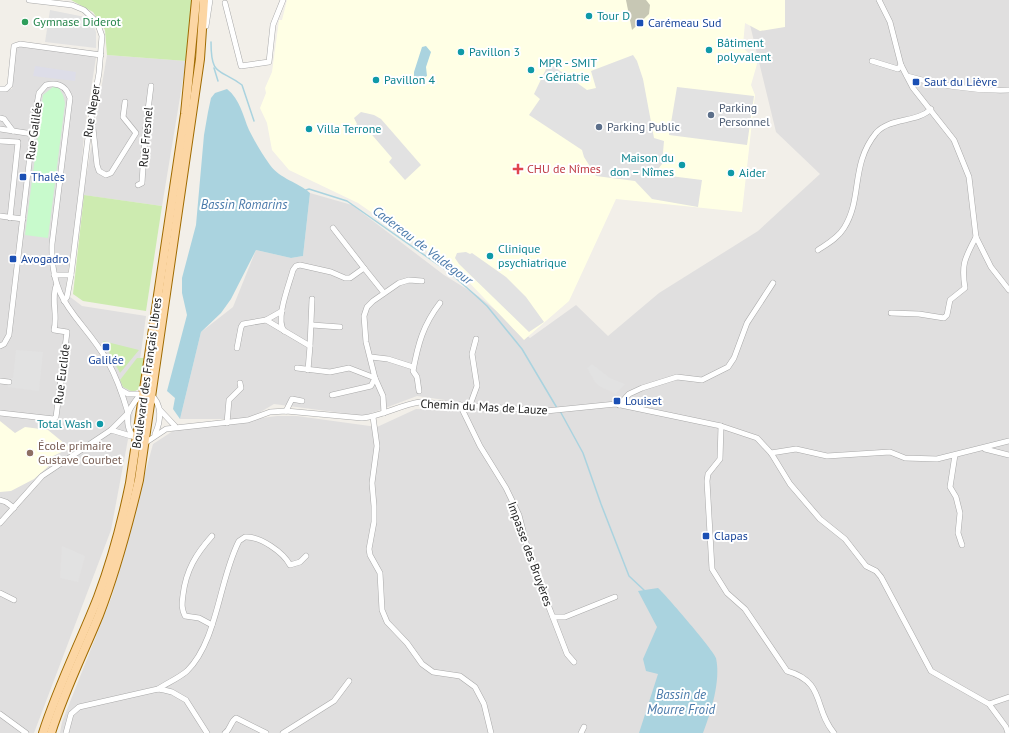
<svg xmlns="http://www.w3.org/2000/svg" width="1009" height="733" font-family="'PT Sans',sans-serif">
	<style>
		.residential { fill: #e0dfdf }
		.education { fill: #ffffe5 }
		.construction { fill: #c7c7b4 }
		.grass { fill: #cdebb0 }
		.park { fill: #c8facc }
		.parking { fill: #e2e2e2 }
		.plaza { fill: #dddde8 }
		.water { fill: #aad3df }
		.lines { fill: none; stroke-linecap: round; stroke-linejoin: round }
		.stream { stroke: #aad3df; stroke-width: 1.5 }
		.street-casing { stroke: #a9a9a9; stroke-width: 6 }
		.primary-casing { stroke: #a06b00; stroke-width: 10 }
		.street { stroke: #fff; stroke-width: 5 }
		.primary { stroke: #fcd6a4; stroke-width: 8 }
		.culture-dot { fill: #0f9aa8; stroke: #fff; stroke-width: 1.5 }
		.leisure-dot { fill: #2e9e5b; stroke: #fff; stroke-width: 1.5 }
		.transit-dot { fill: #1a4fb4; stroke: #fff; stroke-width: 1.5 }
		.service-dot { fill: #5c6f8a; stroke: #fff; stroke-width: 1.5 }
		.health-dot { fill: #e0444e; stroke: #fff; stroke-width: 1.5 }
		.education-dot { fill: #8d6e63; stroke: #fff; stroke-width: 1.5 }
		.labels { text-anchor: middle; stroke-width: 4; stroke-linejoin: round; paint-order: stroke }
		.culture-label { font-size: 12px; fill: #0d838f; stroke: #fff; text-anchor: start }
		.leisure-label { font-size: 12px; fill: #27864d; stroke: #fff; text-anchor: start }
		.transit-label { font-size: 12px; fill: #164399; stroke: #fff; text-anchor: start }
		.service-label { font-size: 12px; fill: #4e5e75; stroke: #fff; text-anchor: start }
		.street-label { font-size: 12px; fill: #222; stroke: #fff }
		.health-label { font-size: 12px; fill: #be3a42; stroke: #fff; text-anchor: start }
		.education-label { font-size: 12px; fill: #785e54; stroke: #fff; text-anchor: start }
		.water-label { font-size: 13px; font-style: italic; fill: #4a7aab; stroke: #fff }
	</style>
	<rect width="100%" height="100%" fill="#f2efe9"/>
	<g class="residential">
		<polygon points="744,0 1009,0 1009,733 60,733 62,722 112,596 153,444 176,429 277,416 297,416 377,427 416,409 447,410 445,400 417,396 364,416 274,404 249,419 180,419 201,332 233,307 256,250 291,258 303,256 310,193 352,205 444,275 478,296 530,338 576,305 608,336 659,293 758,231 820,174 776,132"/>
		<polygon points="16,42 97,51 84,134 79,196 65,293 82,306 146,316 132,418 111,530 34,733 0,733 0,89 12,89"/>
		<polygon points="107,55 186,61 162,206 83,195"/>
	</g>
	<g class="education">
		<polygon points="287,0 785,0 785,27 760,31 745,23 743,45 745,50 756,59 757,64 751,85 755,95 742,212 616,199 569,301 524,340 463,276 358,203 289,170 272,150 267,123 260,108 266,93 265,88 272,72 279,20 282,20"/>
		<polygon points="0,421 15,433 25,427 48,430 70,448 51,457 51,464 34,479 11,491 0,492"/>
	</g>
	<polygon class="construction" points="626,0 646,0 650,5 649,14 632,30"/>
	<g class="grass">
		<polygon points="71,0 192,0 190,31 186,61 107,55 105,30 93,12"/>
		<polygon points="84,195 162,206 146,311 83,301 73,294"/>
		<polygon points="103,341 139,350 120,373"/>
		<polygon points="137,358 144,358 139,389 133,392 123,387 120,380"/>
	</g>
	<polygon class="park" points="53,87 59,88 63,95 65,103 48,238 25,235 43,95"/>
	<g class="parking">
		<polygon points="50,10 85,17 92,23 96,32 96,48 45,42"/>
		<polygon points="633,55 637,61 643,79 654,138 664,141 662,164 654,174 702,180 698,207 652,199 635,181 596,176 584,157 582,150 529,115 540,99 534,94 549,63 587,90 596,88 591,71"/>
		<polygon points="677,87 754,96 747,145 669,135"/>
		<polygon points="361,112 374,115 381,119 421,165 405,180 389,162 392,158 367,129 363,134 354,128 357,124 354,118"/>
		<polygon points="466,252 470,254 472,253 506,277 526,297 544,322 529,332 459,264 455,258 457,253"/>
		<polygon points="16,350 43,352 39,391 8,387 10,378 13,378"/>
		<polygon points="592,364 610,378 625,384 616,394 599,386 595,382 587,368"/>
		<polygon points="62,546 85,556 78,582 60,578"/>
	</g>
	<polygon class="plaza" points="35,66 76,72 75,81 33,76"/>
	<g class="water">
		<polygon points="426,46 431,52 426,67 427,76 420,79 414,78 414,72 422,47"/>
		<path d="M227 89C240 99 243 116 249 130 255 142 262 154 270 165 280 179 298 182 310 193L303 256 291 258 256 250 231 299 221 313 201 332 180 419 173 409 175 398 167 391 187 315 182 293V278L196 225 204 135 208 112 211 98 215 93Z"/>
		<path d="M658 588C666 595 715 652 716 658 721 681 711 712 703 733H639L658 674 646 671 643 659 657 627 638 591Z"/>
	</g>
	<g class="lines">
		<g class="stream">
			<path d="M211 42C211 77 219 68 242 85L254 121"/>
			<polyline points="214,68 218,81"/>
			<polyline points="306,190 309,189 347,201 450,273 474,294 487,306 522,349 557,408"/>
			<polyline points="560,411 583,453 601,504 629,576 645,591"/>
		</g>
		<g class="street-casing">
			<g id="street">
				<polyline points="29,0 72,5 84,10 97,22 102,36 99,73 89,129 71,275 67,297 64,301"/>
				<polyline points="879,0 890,22 901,65 913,88 954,140 969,177 976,237 991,267 1009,290"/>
				<polyline points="225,3 241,66 269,62 273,25 283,0"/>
				<polyline points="206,26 210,0"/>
				<polyline points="872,61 898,69 901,65"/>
				<path d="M907 76C940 86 974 91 1009 90"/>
				<polyline points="0,89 6,89 10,85 14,46 20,44 101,55"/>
				<polyline points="0,118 4,119 13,131"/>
				<polyline points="92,119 97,165 99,171 106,175 111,173 136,133 123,117 125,102"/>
				<polyline points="0,129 33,134"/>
				<polyline points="0,141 18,142 10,218"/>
				<polyline points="138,185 142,183 145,134 151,86"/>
				<polyline points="0,216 23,219"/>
				<polyline points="333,228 364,268"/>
				<path d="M818 250C827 244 838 238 844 228 863 198 850 165 876 133 890 117 917 123 931 109"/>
				<polyline points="54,275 71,275"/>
				<path d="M891 313 919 314 944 318 947 315 950 300 965 288C961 264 965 258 976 237"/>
				<polyline points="266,320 310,346 308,370"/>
				<polyline points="312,325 340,327"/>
				<path d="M284 331C275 319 289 285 293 270L296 266 300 265 331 272 345 278H350L364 268 384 293"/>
				<path d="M0 346 4 344 9 335 34 121 39 93 46 85C58 82 66 86 70 98L52 244C50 306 81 315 108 362 117 378 123 396 128 413"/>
				<polyline points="310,346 312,299"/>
				<polyline points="237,348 241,327 243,324 266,320 282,311"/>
				<polyline points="371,357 388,359 413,367"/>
				<polyline points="297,368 330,372 349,368 375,378 371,386 332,395"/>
				<polyline points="0,381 9,382"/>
				<polyline points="121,390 128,394 142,394"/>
				<path d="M419 391 417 377 413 371C418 344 423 325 440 303"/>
				<path d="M150 394C163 404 161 421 155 434"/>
				<path d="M140 395C136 400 130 407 128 414 126 427 131 440 145 443L166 429 248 420 270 412 286 411 362 418C382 416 400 405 420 402L546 411 616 404 721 426 757 438 771 453 790 484 820 519 845 539 866 566 876 571 881 577 931 671 989 704 1006 727 1008 733"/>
				<polyline points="460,405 480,446 506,488 519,515 530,558 567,654 574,662"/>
				<polyline points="470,405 477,386 472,354 476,339"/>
				<polyline points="619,405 629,394 642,388 677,377 702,380 728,367 734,358 747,323 773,283"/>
				<polyline points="160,410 175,426"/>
				<polyline points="286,411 292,399 302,401"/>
				<path d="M0 413 54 419 56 417 67 332 54 330C58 315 51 300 56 286"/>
				<polyline points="384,413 383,396 375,378 366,342 364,316 367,307 373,301 399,283 409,280 422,281"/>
				<polyline points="373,417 377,446 372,483 374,506 374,522 369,549 370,555 380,573 382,610 387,622 407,643 422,664 433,672 460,676 475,687 484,704 491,733"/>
				<polyline points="227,423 229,400 241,388 240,383"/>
				<path d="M721 426 720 459 708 474 707 481 712 569 727 593 745 609 787 671C826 682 813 708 834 733"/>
				<polyline points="111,430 131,436"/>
				<polyline points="985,449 1009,455"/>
				<polyline points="771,453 796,449 827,456 890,452 905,458 937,459 1009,441"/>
				<polyline points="955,455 950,487 956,497 960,513 958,533 962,545"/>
				<polyline points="0,500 6,502 14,508"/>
				<polyline points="0,523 42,476 111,430 128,413"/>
				<polyline points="0,593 14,600"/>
				<polyline points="553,617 565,617 615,597"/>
				<path d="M212 625 199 618 185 616C181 608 182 603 183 595 186 570 196 554 212 536"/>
				<path d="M158 689C167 683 179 678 187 671 218 640 219 579 239 541L245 537C260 536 283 552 290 565L300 562 306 556"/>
				<polyline points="989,704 1009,697"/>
				<polyline points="0,714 26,733"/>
				<polyline points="66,733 71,714 79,707 158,689 164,690 172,692 186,700 207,733"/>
				<path d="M225 733C231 729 230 722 236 718L266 733"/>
				<polyline points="283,733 334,701 349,681"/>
				<polyline points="581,733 584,727"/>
			</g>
		</g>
		<g class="primary-casing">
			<g id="primary">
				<path d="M43 733C58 686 80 643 98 597 112 560 122 522 130 483L185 114 196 0"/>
				<path d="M51 733C64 692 83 654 99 615 116 571 128 526 139 480L200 59 204 0"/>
			</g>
		</g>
		<use href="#street" class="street"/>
		<use href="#primary" class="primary"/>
	</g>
	<g class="culture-dot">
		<circle cx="589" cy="16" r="4"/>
		<circle cx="709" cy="50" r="4"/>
		<circle cx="461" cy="52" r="4"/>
		<circle cx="531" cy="70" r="4"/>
		<circle cx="376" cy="80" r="4"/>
		<circle cx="309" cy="129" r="4"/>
		<circle cx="682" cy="165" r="4"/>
		<circle cx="731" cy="173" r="4"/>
		<circle cx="490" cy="256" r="4"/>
		<circle cx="100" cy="424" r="4"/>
	</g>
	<circle class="leisure-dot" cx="25" cy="22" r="4"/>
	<g class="transit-dot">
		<rect x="636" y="19" width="8" height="8" rx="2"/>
		<rect x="912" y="78" width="8" height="8" rx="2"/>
		<rect x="19" y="173" width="8" height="8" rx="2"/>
		<rect x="9" y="255" width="8" height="8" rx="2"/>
		<rect x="102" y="343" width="8" height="8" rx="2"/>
		<rect x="613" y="397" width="8" height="8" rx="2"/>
		<rect x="702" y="532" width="8" height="8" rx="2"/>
	</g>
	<g class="service-dot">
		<circle cx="711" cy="115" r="4"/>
		<circle cx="599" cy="127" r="4"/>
	</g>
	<path class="health-dot" d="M516 163h4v4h4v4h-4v4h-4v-4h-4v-4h4z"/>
	<circle class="education-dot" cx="30" cy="453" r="4"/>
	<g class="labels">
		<g class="culture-label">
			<text x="597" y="20">Tour D</text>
			<text x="717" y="47">Bâtiment<tspan x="717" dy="14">polyvalent</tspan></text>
			<text x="469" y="56">Pavillon 3</text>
			<text x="539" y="67">MPR - SMIT<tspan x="539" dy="14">- Gériatrie</tspan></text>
			<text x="384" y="84">Pavillon 4</text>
			<text x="317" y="133">Villa Terrone</text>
			<text x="674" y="162" text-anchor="end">Maison du<tspan x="674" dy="14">don – Nîmes</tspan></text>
			<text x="739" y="177">Aider</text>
			<text x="498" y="253">Clinique<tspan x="498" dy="14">psychiatrique</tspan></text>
			<text x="92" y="428" text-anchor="end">Total Wash</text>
		</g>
		<g class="leisure-label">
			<text x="33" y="26">Gymnase Diderot</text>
		</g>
		<g class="transit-label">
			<text x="648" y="27">Carémeau Sud</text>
			<text x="924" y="86">Saut du Lièvre</text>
			<text x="31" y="181">Thalès</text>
			<text x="21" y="263">Avogadro</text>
			<text x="106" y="364" text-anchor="middle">Galilée</text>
			<text x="625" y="405">Louiset</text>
			<text x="714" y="540">Clapas</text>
		</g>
		<g class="service-label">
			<text x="719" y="112">Parking<tspan x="719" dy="14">Personnel</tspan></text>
			<text x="607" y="131">Parking Public</text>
		</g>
		<g class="street-label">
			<text transform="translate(92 111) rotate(-81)" y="4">Rue Neper</text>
			<text transform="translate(34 131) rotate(-82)" y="4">Rue Galilée</text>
			<text transform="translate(146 137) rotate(-85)" y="4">Rue Fresnel</text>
			<text transform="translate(147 373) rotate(-82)" y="4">Boulevard des Français Libres</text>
			<text transform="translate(62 374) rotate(-83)" y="4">Rue Euclide</text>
			<text transform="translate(484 407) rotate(3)" y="4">Chemin du Mas de Lauze</text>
			<text transform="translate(530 554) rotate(70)" y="4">Impasse des Bruyères</text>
		</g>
		<g class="health-label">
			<text x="527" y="173">CHU de Nîmes</text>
		</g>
		<g class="education-label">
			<text x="38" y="450">École primaire<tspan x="38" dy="14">Gustave Courbet</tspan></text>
		</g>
		<g class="water-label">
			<text x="244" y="209">Bassin Romarins</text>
			<text transform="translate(423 245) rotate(37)" y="5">Cadereau de Valdegour</text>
			<text x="681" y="699">Bassin de<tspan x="681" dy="15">Mourre Froid</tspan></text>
		</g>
	</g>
</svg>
